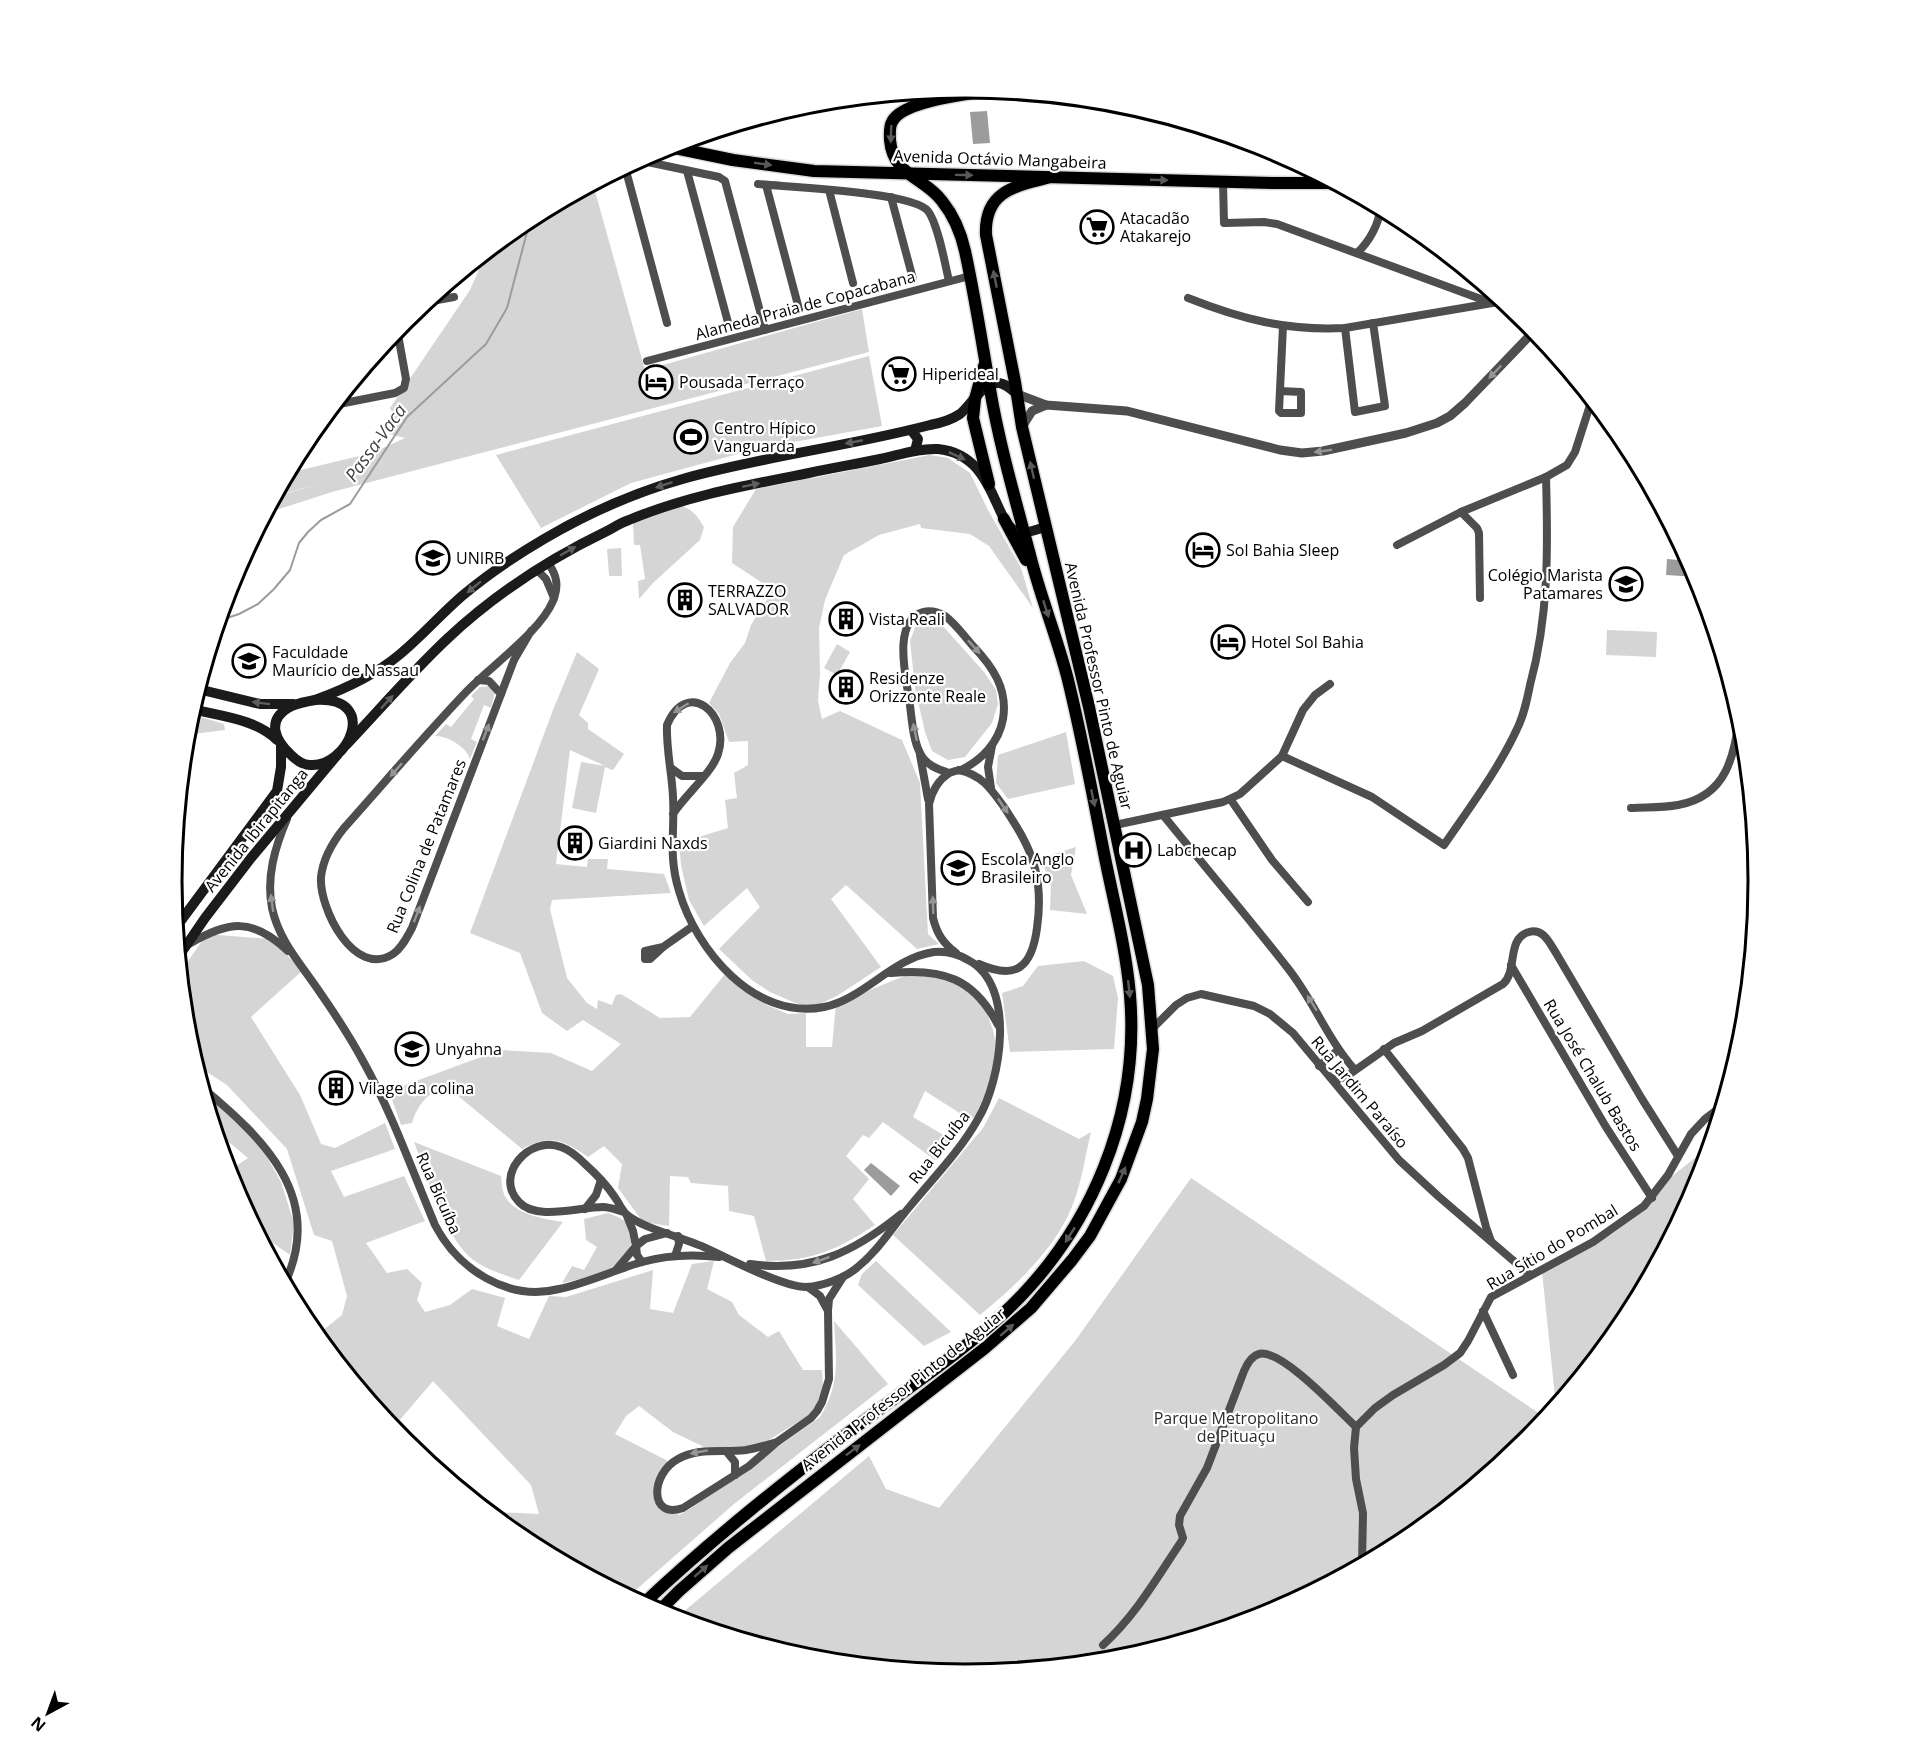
<svg xmlns="http://www.w3.org/2000/svg" width="1931" height="1761" font-family="'Open Sans',sans-serif">
	<style>
		.green { fill: #d5d5d5 }
		.water { fill: #9c9c9c }
		.lines { fill: none; stroke-linecap: round; stroke-linejoin: round }
		.stream { stroke: #9c9c9c; stroke-width: 2 }
		.primary-casing { stroke: #dbdbdb; stroke-width: 15 }
		.minor { stroke: #4e4e4e; stroke-width: 8 }
		.tertiary { stroke: #4e4e4e; stroke-width: 9 }
		.secondary { stroke: #1b1b1b; stroke-width: 10 }
		.primary { stroke: #000; stroke-width: 12 }
		.oneway { fill: #595959 }
		.oneway2 { fill: #959595 }
		.oneway3 { fill: #5f5f5f }
		.labels { text-anchor: middle; stroke-width: 4.5; stroke-linejoin: round; paint-order: stroke }
		.street-label { font-size: 16px; fill: #000; stroke: #fff }
		.poi-label { font-size: 16px; fill: #000; stroke: #fff; text-anchor: start }
		.park-label { font-size: 16px; fill: #2c2c2c; stroke: #fff }
		.water-label { font-size: 18px; font-style: italic; fill: #3d3d3d; stroke: #fff }
		.rim { fill: none; stroke: #000; stroke-width: 3 }
	</style>
	<rect width="100%" height="100%" fill="#fff"/>
	<g class="green">
		<polygon points="593,184 645,370 862,309 869,352 332,492 267,513 275,497 322,483 276,496 288,473 372,453 405,438 389,434 387,426 394,416 390,408 470,290 487,251 525,221"/>
		<polygon points="869,356 882,426 760,448 631,483 541,528 496,455"/>
		<polygon points="930,455 948,458 970,473 988,510 1021,568 1033,608 989,546 970,534 921,528 920,524 879,535 844,555 825,600 819,628 820,674 818,701 822,719 840,711 902,740 920,783 928,934 939,944 917,949 846,885 831,899 881,967 837,996 809,1009 770,992 753,981 719,949 760,907 747,888 704,926 689,900 681,865 679,843 728,828 725,800 737,798 734,773 748,765 748,741 729,742 719,714 709,703 730,663 745,643 751,625 773,590 732,563 733,527 756,489"/>
		<path d="M680 506C692 508 698 517 704 527L700 540 653 583 639 599 638 581 645 579 640 545H634L633 524 635 520Z"/>
		<polygon points="621,548 622,576 609,576 607,549"/>
		<polygon points="928,621 942,625 984,672 996,690 998,704 992,723 965,757 948,760 932,751 925,732 915,688 910,641 916,625"/>
		<polygon points="1607,630 1657,632 1656,657 1606,655"/>
		<polygon points="837,644 850,652 837,675 824,668"/>
		<path d="M577 652 599 669 579 715 588 723V729L624 754 613 770 605 767 596 813 572 808 581 762 605 766 570 750 556 864 587 867 588 859H608L607 869 664 874 671 893 552 900 550 909 567 978 587 1003 597 1009 598 1000 612 1005 616 995 621 994 660 1018 690 1017 725 974 767 1005 788 1014 806 1013V1047H832L836 1004 909 974 933 975 955 980 972 993 986 1011 993 1030 1000 1065 981 1115 969 1119 925 1091 913 1117 952 1140 935 1160 883 1122 869 1138 863 1135 846 1156 869 1179 853 1199 875 1225C837 1250 812 1261 766 1261L754 1216 729 1211 728 1186 691 1183 688 1177 670 1176 669 1226 643 1222 618 1188 622 1164 604 1146 588 1157C563 1139 549 1134 522 1149L445 1085C428 1094 418 1103 412 1123L401 1125 389 1091 500 1050 551 1053 592 1071 621 1044 583 1020 567 1031 542 1013 520 953 470 933 553 710Z"/>
		<path d="M489 686 495 692 491 708 484 705 471 739 477 742 470 759C467 747 446 735 435 736L446 724 451 727 474 699 471 696 480 687Z"/>
		<polygon points="191,714 224,724 225,730 186,735"/>
		<polygon points="1066,732 1075,784 1008,799 996,783 998,755"/>
		<polygon points="1076,847 1071,875 1087,914 1050,910 1051,886 1041,858"/>
		<path d="M207 934 269 939 303 970 251 1017 300 1095 321 1144 335 1148 385 1123 395 1149 331 1171 344 1197 404 1176 425 1221 366 1243 387 1273 407 1269 422 1283 417 1300 425 1312 450 1305 472 1289 505 1298 497 1326 529 1339 549 1296 566 1297 653 1270 650 1309 673 1313 692 1264 714 1261 707 1289 732 1302 739 1315 768 1337 779 1331 803 1370H822L823 1386 814 1412 748 1453 704 1447 673 1432 639 1406 626 1416 615 1434 668 1461C656 1480 651 1487 661 1509L679 1515 690 1509 820 1417C841 1383 836 1359 834 1321L888 1384 734 1504 629 1596 524 1540 495 1516 494 1512 539 1514 531 1485 433 1381 393 1428 317 1335 342 1315 347 1296 332 1241 314 1235 287 1149 227 1085 196 1065 187 1035 181 971Z"/>
		<polygon points="1084,961 1113,976 1118,998 1114,1049 1010,1052 1002,993 1023,986 1038,966"/>
		<polygon points="203,1087 258,1141 281,1182 294,1223 290,1255 270,1241 266,1247 232,1184 228,1171 248,1158 225,1139 220,1142"/>
		<path d="M999 1098 1079 1139 1091 1132C1085 1157 1081 1186 1071 1209 1054 1250 1013 1288 980 1315L893 1235 983 1128Z"/>
		<path d="M414 1142 501 1176C502 1181 501 1186 503 1191 509 1214 544 1219 563 1222L519 1280C504 1275 485 1269 472 1259 444 1236 427 1176 414 1142Z"/>
		<polygon points="1710,1146 1698,1184 1625,1322 1556,1406 1542,1272 1612,1234 1645,1210 1671,1177"/>
		<polygon points="1191,1178 1546,1418 1526,1442 1406,1540 1269,1614 1120,1659 965,1674 810,1659 676,1618 869,1456 886,1489 939,1508 1075,1341"/>
		<path d="M608 1213C615 1216 624 1218 628 1225 636 1239 629 1257 617 1267 608 1274 575 1280 562 1283L572 1266 584 1270 597 1247 586 1240 584 1219Z"/>
		<polygon points="876,1261 951,1332 924,1346 858,1285 862,1274"/>
	</g>
	<g class="water">
		<polygon points="987,111 990,143 973,144 970,112"/>
		<polygon points="1667,559 1690,561 1698,577 1666,575"/>
		<polygon points="871,1163 900,1186 891,1196 864,1170"/>
	</g>
	<g class="lines">
		<polyline class="stream" points="220,618 227,618 239,614 258,604 274,589 290,570 299,543 308,532 321,520 350,504 407,417 486,344 507,308 531,217"/>
		<g class="primary-casing">
			<g id="primary">
				<polyline points="854,98 898,94"/>
				<polyline points="665,146 733,160 814,171 1273,183 1335,183"/>
				<polyline points="984,366 975,399 973,418 989,484"/>
				<polyline points="1004,519 1026,560"/>
				<path d="M643 1604C713 1538 789 1478 865 1420 912 1385 962 1352 1005 1312 1092 1230 1140 1114 1130 995 1126 948 1114 903 1105 858 1093 797 1082 736 1067 676 1056 634 1039 593 1029 551 1015 498 999 443 990 389 982 343 975 297 965 251 961 233 954 216 942 201 924 177 893 176 890 140 890 134 889 127 892 122 902 100 973 93 996 90"/>
				<path d="M658 1612 679 1591 728 1548 985 1348 1031 1308 1072 1260 1090 1236 1121 1179 1142 1122 1147 1099 1153 1049 1148 985 1089 707 1022 427 1015 382 986 235C984 191 1015 186 1051 177"/>
			</g>
		</g>
		<g class="minor">
			<polyline points="638,160 719,177 725,181 765,330"/>
			<polyline points="625,167 667,323"/>
			<polyline points="687,171 729,326"/>
			<polyline points="1223,182 1224,223 1264,222 1277,224 1489,302"/>
			<path d="M758 184C787 187 914 192 928 211 938 224 945 264 949 281"/>
			<polyline points="766,185 799,309"/>
			<polyline points="829,190 853,283"/>
			<polyline points="891,197 913,279"/>
			<path d="M1357 253C1369 242 1380 223 1380 207"/>
			<path d="M1188 298C1241 319 1287 331 1345 328L1504 301"/>
			<polyline points="426,302 454,297"/>
			<polyline points="1345,328 1355,412 1385,406 1373,323"/>
			<polyline points="647,361 970,276"/>
			<polyline points="1280,391 1301,392 1301,413 1281,413 1279,411 1283,326"/>
			<polyline points="334,405 395,393 404,388 406,379 397,329"/>
			<polyline points="1461,512 1477,528 1479,533 1480,598"/>
			<polyline points="1397,545 1461,512 1546,477 1567,465 1575,452 1592,399"/>
			<polyline points="537,570 546,579 554,598"/>
			<path d="M531 631 514 660 412 928C407 937 402 948 393 954 354 979 319 908 321 877 323 858 332 843 344 828 385 782 425 735 467 691 491 666 540 632 553 601 559 586 557 575 548 563"/>
			<polyline points="478,680 489,681 501,694"/>
			<polyline points="920,755 928,799"/>
			<path d="M1282 756 1372 797 1444 845C1470 807 1498 770 1517 729 1524 715 1527 700 1530 685 1549 616 1548 547 1546 477"/>
			<polyline points="671,768 682,776 703,776"/>
			<path d="M959 770C982 775 991 789 1004 807 1017 827 1029 845 1035 868 1040 888 1040 907 1037 928 1032 966 1017 981 979 964"/>
			<path d="M949 773C937 769 926 765 920 753 912 738 912 716 909 699 906 677 892 621 923 612 930 610 938 612 945 616 956 624 964 636 973 646 993 667 1008 689 1003 719 999 742 982 760 961 770 957 771 952 771 948 774 937 781 932 792 929 804L933 918C937 934 943 943 956 953"/>
			<polyline points="991,788 988,767 992,746"/>
			<polyline points="1231,800 1272,860 1308,902"/>
			<path d="M1631 808C1646 807 1662 808 1678 805 1728 796 1734 755 1740 713"/>
			<path d="M1163 815C1205 867 1249 918 1290 971 1314 1002 1328 1040 1355 1070"/>
			<path d="M287 819C275 847 266 877 272 908 279 941 301 964 319 991 335 1014 350 1037 363 1061 392 1113 412 1170 435 1225 458 1269 508 1302 559 1289 587 1283 614 1270 642 1262 667 1255 693 1254 719 1257"/>
			<polyline points="1115,825 1223,802 1240,794 1282,756 1303,710 1315,695 1330,684"/>
			<path d="M189 944C229 921 252 917 288 951"/>
			<polyline points="663,947 645,951 645,959 650,959 663,947 693,926"/>
			<polyline points="1511,965 1606,1127 1652,1198"/>
			<path d="M891 973C942 968 974 978 998 1025"/>
			<polyline points="1153,1028 1176,1005 1187,998 1201,994 1254,1006 1270,1014 1293,1033 1399,1160 1438,1196 1530,1275"/>
			<polyline points="1384,1049 1463,1149 1468,1158 1486,1227 1491,1241"/>
			<polyline points="1319,1066 1338,1050"/>
			<path d="M1330 1077 1336 1080 1347 1076 1394 1043 1422 1031 1503 984C1518 971 1506 938 1529 932 1543 928 1549 942 1556 953L1642 1099 1678 1156"/>
			<path d="M203 1088C264 1139 325 1197 285 1283"/>
			<polyline points="585,1209 596,1195 601,1180"/>
			<path d="M624 1212C617 1210 610 1207 603 1207 579 1207 536 1221 519 1202 493 1175 530 1135 561 1147 570 1150 578 1157 585 1164 595 1173 606 1184 614 1196 618 1201 621 1209 626 1214 641 1228 685 1238 706 1248 727 1258 785 1288 807 1287 822 1286 842 1279 854 1270 878 1252 892 1227 911 1205 934 1177 960 1151 978 1119 1001 1081 1017 985 968 960 958 954 945 951 934 952 892 958 864 999 824 1007 755 1021 696 950 679 891 668 855 675 832 673 797 672 773 666 749 667 725 687 677 731 714 718 754 712 773 685 795 673 814"/>
			<polyline points="675,1256 679,1244 678,1236"/>
			<polyline points="642,1262 637,1255 636,1246 645,1239 667,1233"/>
			<path d="M750 1264C812 1273 854 1252 901 1214"/>
			<polyline points="616,1270 636,1246 633,1231 627,1216"/>
			<polyline points="808,1287 820,1296 827,1309"/>
			<polyline points="1483,1311 1513,1375"/>
			<path d="M777 1442C767 1445 757 1448 746 1450 722 1453 699 1447 678 1459 650 1474 649 1520 683 1508L749 1466 777 1442 811 1418 817 1411 822 1402 829 1379 828 1311 829 1299 843 1277"/>
			<polyline points="726,1451 735,1462 735,1475"/>
			<polyline points="433,1465 447,1474 469,1495"/>
			<polyline points="1362,1564 1363,1513 1356,1479 1354,1448 1356,1427 1375,1408 1393,1395 1444,1365 1460,1353 1468,1341 1491,1297 1593,1242 1644,1206 1668,1175 1691,1134 1705,1119 1722,1106"/>
			<path d="M1103 1645C1136 1615 1156 1579 1181 1542L1183 1538 1179 1525 1180 1516 1207 1468 1244 1371C1247 1364 1251 1356 1259 1354 1281 1348 1339 1411 1356 1427"/>
		</g>
		<g class="tertiary">
			<polyline points="1017,394 1046,405 1127,411 1280,450 1302,453 1323,451 1406,433 1437,423 1450,416 1465,403 1535,330"/>
			<polyline points="1022,427 1032,411 1046,405"/>
		</g>
		<g class="secondary">
			<polyline points="911,430 918,439 915,451"/>
			<polyline points="198,689 260,704 293,704"/>
			<path d="M315 700C345 689 374 676 399 655 421 637 440 615 462 596 487 575 515 556 544 539 588 513 636 492 686 478 766 456 850 446 930 425 941 423 951 420 960 414 971 405 982 383 998 383 1005 383 1012 390 1017 394"/>
			<path d="M315 700C381 696 348 768 310 765 302 765 296 760 290 754 276 741 266 721 288 708 296 703 306 702 315 700Z"/>
			<path d="M192 709C220 716 256 719 277 740"/>
			<path d="M347 744C380 709 412 672 447 639 494 595 547 560 605 532 613 528 620 523 629 520 686 496 748 485 809 473 832 468 856 464 880 459 899 455 918 448 938 449 998 455 993 528 1019 532 1027 534 1038 529 1045 527"/>
			<polyline points="177,926 277,791 281,767 281,744"/>
			<polyline points="179,956 205,918 251,858 338,754"/>
		</g>
		<use href="#primary" class="primary"/>
	</g>
	<defs><path id="oneway-solid" d="M-6-.8H1V-3.2L6.5 0L1 3.2V.8H-6Z" transform="scale(1.5)"/></defs>
	<g class="oneway">
		<use href="#oneway-solid" transform="translate(891 134) rotate(92)"/>
		<use href="#oneway-solid" transform="translate(763 164) rotate(8)"/>
		<use href="#oneway-solid" transform="translate(964 175) rotate(1)"/>
		<use href="#oneway-solid" transform="translate(1159 180) rotate(2)"/>
		<use href="#oneway-solid" transform="translate(995 279) rotate(-101)"/>
		<use href="#oneway-solid" transform="translate(1032 470) rotate(-103)"/>
		<use href="#oneway-solid" transform="translate(1046 609) rotate(72)"/>
		<use href="#oneway-solid" transform="translate(1093 798) rotate(78)"/>
		<use href="#oneway-solid" transform="translate(1129 989) rotate(84)"/>
		<use href="#oneway-solid" transform="translate(1122 1175) rotate(-66)"/>
		<use href="#oneway-solid" transform="translate(1070 1235) rotate(123)"/>
		<use href="#oneway-solid" transform="translate(1007 1330) rotate(-41)"/>
		<use href="#oneway-solid" transform="translate(853 1450) rotate(-37)"/>
		<use href="#oneway-solid" transform="translate(701 1571) rotate(-41)"/>
	</g>
	<g class="oneway2">
		<use href="#oneway-solid" transform="translate(1495 372) rotate(134)"/>
		<use href="#oneway-solid" transform="translate(1323 451) rotate(172)"/>
		<use href="#oneway-solid" transform="translate(974 647) rotate(48)"/>
		<use href="#oneway-solid" transform="translate(681 708) rotate(148)"/>
		<use href="#oneway-solid" transform="translate(486 732) rotate(-69)"/>
		<use href="#oneway-solid" transform="translate(915 732) rotate(-102)"/>
		<use href="#oneway-solid" transform="translate(396 770) rotate(132)"/>
		<use href="#oneway-solid" transform="translate(1003 806) rotate(56)"/>
		<use href="#oneway-solid" transform="translate(272 903) rotate(-98)"/>
		<use href="#oneway-solid" transform="translate(933 905) rotate(-92)"/>
		<use href="#oneway-solid" transform="translate(417 914) rotate(-69)"/>
		<use href="#oneway-solid" transform="translate(1312 1003) rotate(-122)"/>
		<use href="#oneway-solid" transform="translate(821 1260) rotate(160)"/>
		<use href="#oneway-solid" transform="translate(699 1452) rotate(170)"/>
	</g>
	<g class="oneway3">
		<use href="#oneway-solid" transform="translate(854 442) rotate(169)"/>
		<use href="#oneway-solid" transform="translate(957 456) rotate(25)"/>
		<use href="#oneway-solid" transform="translate(664 485) rotate(162)"/>
		<use href="#oneway-solid" transform="translate(751 485) rotate(-12)"/>
		<use href="#oneway-solid" transform="translate(568 551) rotate(-30)"/>
		<use href="#oneway-solid" transform="translate(474 587) rotate(141)"/>
		<use href="#oneway-solid" transform="translate(387 702) rotate(-47)"/>
		<use href="#oneway-solid" transform="translate(261 703) rotate(-173)"/>
	</g>
	<defs>
		<g id="supermarket-ring" transform="scale(1.725)"><circle r="9.5" fill="#fff" stroke="#000" stroke-width="1.5"/><path d="M-6-5.5h2.5l.6 2H6L4.5 2H-2.5L-4.4-4H-6ZM-1.5 3.2a1.3 1.3 0 1 0 .1 0ZM3 3.2a1.3 1.3 0 1 0 .1 0Z" fill="#000"/></g>
		<g id="hotel-ring" transform="scale(1.725)"><circle r="9.5" fill="#fff" stroke="#000" stroke-width="1.5"/><path d="M-6-4.5h1.5V1H6V5H4.5V3h-9V5H-6ZM-4 0a1.8 1.8 0 1 1 3.6 0ZM.5 0V-2.5h3Q6-2.5 6 0Z" fill="#000"/></g>
		<g id="stadium-ring" transform="scale(1.725)"><circle r="9.5" fill="#fff" stroke="#000" stroke-width="1.5"/><path d="M0-5a6.5 5 0 1 0 0 10a6.5 5 0 1 0 0-10ZM-3.5-1.8h7v3.6h-7Z" fill="#000"/></g>
		<g id="university-ring" transform="scale(1.725)"><circle r="9.5" fill="#fff" stroke="#000" stroke-width="1.5"/><path d="M0-5L7-2L0 1L-7-2ZM-4 1L0 2.5L4 1V4Q0 6-4 4Z" fill="#000"/></g>
		<g id="school-ring" transform="scale(1.725)"><circle r="9.5" fill="#fff" stroke="#000" stroke-width="1.5"/><path d="M0-5L7-2L0 1L-7-2ZM-4 1L0 2.5L4 1V4Q0 6-4 4Z" fill="#000"/></g>
		<g id="building-ring" transform="scale(1.725)"><circle r="9.5" fill="#fff" stroke="#000" stroke-width="1.5"/><path d="M-4-6H4V6H1V3H-1V6H-4ZM-2.5-4.3h1.7v1.8h-1.7ZM.8-4.3h1.7v1.8H.8ZM-2.5-1h1.7V.8h-1.7ZM.8-1h1.7V.8H.8Z" fill="#000"/></g>
		<g id="hospital-ring" transform="scale(1.725)"><circle r="9.5" fill="#fff" stroke="#000" stroke-width="1.5"/><path d="M-5-5h3v3.5h4V-5h3V5h-3V1.5h-4V5h-3Z" fill="#000"/></g>
	</defs>
	<g fill-rule="evenodd">
		<use href="#supermarket-ring" x="1097" y="227"/>
		<use href="#supermarket-ring" x="899" y="374"/>
		<use href="#hotel-ring" x="656" y="382"/>
		<use href="#stadium-ring" x="691" y="437"/>
		<use href="#hotel-ring" x="1203" y="550"/>
		<use href="#university-ring" x="433" y="558"/>
		<use href="#school-ring" x="1626" y="584"/>
		<use href="#building-ring" x="685" y="600"/>
		<use href="#building-ring" x="846" y="619"/>
		<use href="#hotel-ring" x="1228" y="642"/>
		<use href="#university-ring" x="249" y="661"/>
		<use href="#building-ring" x="846" y="687"/>
		<use href="#building-ring" x="575" y="843"/>
		<use href="#hospital-ring" x="1134" y="850"/>
		<use href="#school-ring" x="958" y="868"/>
		<use href="#university-ring" x="412" y="1049"/>
		<use href="#building-ring" x="336" y="1088"/>
	</g>
	<g class="labels">
		<g class="street-label">
			<text transform="translate(1000 159) rotate(2)" y="6">Avenida Octávio Mangabeira</text>
			<text transform="translate(805 305) rotate(-15)" y="6">Alameda Praia de Copacabana</text>
			<text transform="translate(1099 686) rotate(77)" y="6">Avenida Professor Pinto de Aguiar</text>
			<text transform="translate(256 830) rotate(-51)" y="6">Avenida Ibirapitanga</text>
			<text transform="translate(426 846) rotate(-68)" y="6">Rua Colina de Patamares</text>
			<text transform="translate(1593 1075) rotate(59)" y="6">Rua José Chalub Bastos</text>
			<text transform="translate(1360 1092) rotate(50)" y="6">Rua Jardim Paraíso</text>
			<text transform="translate(939 1147) rotate(-52)" y="6">Rua Bicuíba</text>
			<text transform="translate(439 1193) rotate(66)" y="6">Rua Bicuíba</text>
			<text transform="translate(1552 1247) rotate(-31)" y="6">Rua Sítio do Pombal</text>
			<text transform="translate(903 1389) rotate(-38)" y="6">Avenida Professor Pinto de Aguiar</text>
		</g>
		<g class="poi-label">
			<text x="1120" y="224">Atacadão<tspan x="1120" dy="18">Atakarejo</tspan></text>
			<text x="922" y="380">Hiperideal</text>
			<text x="679" y="388">Pousada Terraço</text>
			<text x="714" y="434">Centro Hípico<tspan x="714" dy="18">Vanguarda</tspan></text>
			<text x="1226" y="556">Sol Bahia Sleep</text>
			<text x="456" y="564">UNIRB</text>
			<text x="1603" y="581" text-anchor="end">Colégio Marista<tspan x="1603" dy="18">Patamares</tspan></text>
			<text x="708" y="597">TERRAZZO<tspan x="708" dy="18">SALVADOR</tspan></text>
			<text x="869" y="625">Vista Reali</text>
			<text x="1251" y="648">Hotel Sol Bahia</text>
			<text x="272" y="658">Faculdade<tspan x="272" dy="18">Maurício de Nassau</tspan></text>
			<text x="869" y="684">Residenze<tspan x="869" dy="18">Orizzonte Reale</tspan></text>
			<text x="598" y="849">Giardini Naxds</text>
			<text x="1157" y="856">Labchecap</text>
			<text x="981" y="865">Escola Anglo<tspan x="981" dy="18">Brasileiro</tspan></text>
			<text x="435" y="1055">Unyahna</text>
			<text x="359" y="1094">Vilage da colina</text>
		</g>
		<g class="park-label">
			<text x="1236" y="1424">Parque Metropolitano<tspan x="1236" dy="18">de Pituaçu</tspan></text>
		</g>
		<g class="water-label">
			<text transform="translate(376 443) rotate(-54)" y="6">Passa-Vaca</text>
		</g>
	</g>
	<path d="M0 0H1931V1761H0ZM182 881a783 783 0 1 1 1566 0a783 783 0 1 1-1566 0Z" fill="#fff" fill-rule="evenodd"/>
	<path class="rim" d="M182 881a783 783 0 1 1 1566 0a783 783 0 1 1-1566 0Z"/>
	<g transform="translate(48 1713) rotate(221)" stroke="#ffffff" stroke-width="4.5" paint-order="stroke">
	<path d="M0-4.5L10 22L0 15L-10 22Z" fill="#000000"/>
	<text y="-9" font-size="16" font-weight="bold" text-anchor="middle" fill="#000000">N</text>
	</g>
</svg>
